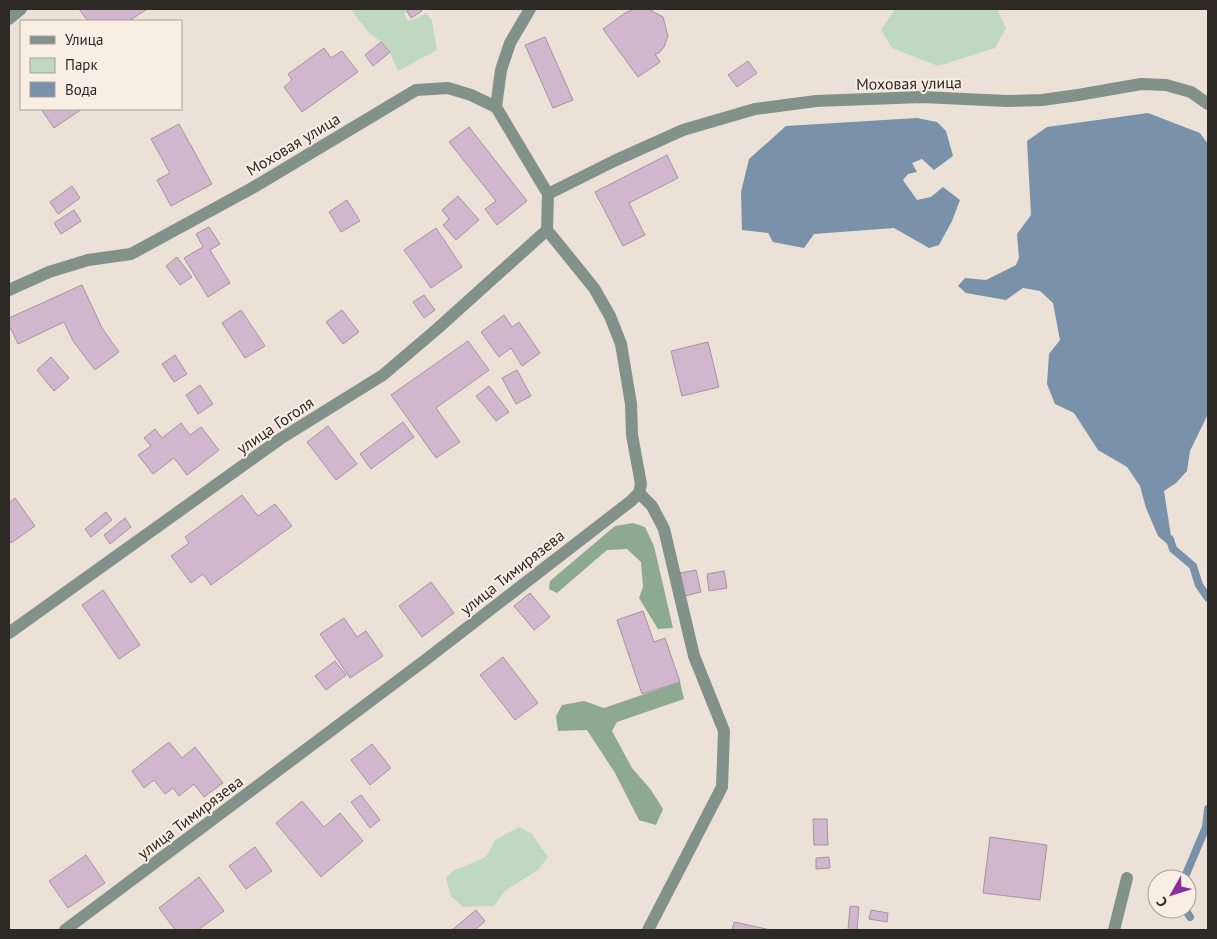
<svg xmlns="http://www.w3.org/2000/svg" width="1217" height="939" font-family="'PT Sans',sans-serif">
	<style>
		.green { fill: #bfd8c2 }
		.forest { fill: #8ea991 }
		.water { fill: #7992a9 }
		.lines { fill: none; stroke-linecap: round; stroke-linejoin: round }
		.stream { stroke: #7992a9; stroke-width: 8 }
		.building { fill: #d2b6cd; stroke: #a1969e }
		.minor { stroke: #829189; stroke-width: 12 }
		.labels { text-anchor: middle; stroke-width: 4; stroke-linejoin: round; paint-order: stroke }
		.street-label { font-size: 16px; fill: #2d2925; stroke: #f8eee3 }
	</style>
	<rect width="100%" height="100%" fill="#ebe1d6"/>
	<g class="green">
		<polygon points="355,9 405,9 407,11 404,14 408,21 418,18 426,13 432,21 437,50 398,71 390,52 381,42 369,33 352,11"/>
		<polygon points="895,9 997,9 1006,28 995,48 938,66 892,48 881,30"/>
		<polygon points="519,827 532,834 548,857 538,870 506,890 494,906 463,907 451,896 446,878 453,871 486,857 495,840"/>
	</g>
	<g class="forest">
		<polygon points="633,523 645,527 654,546 673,628 658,629 639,598 643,587 641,562 627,549 607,550 557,593 549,589 550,581 615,526"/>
		<polygon points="680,682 684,699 617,722 612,731 632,768 651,790 663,809 656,825 639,820 615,773 587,730 558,731 556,716 562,705 584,701 604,708"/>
	</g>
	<g class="water">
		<polygon points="1148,113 1200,133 1208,144 1208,414 1190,451 1187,471 1176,483 1164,491 1173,549 1158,536 1146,508 1140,486 1127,467 1098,450 1074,413 1055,404 1047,384 1049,354 1060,340 1053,303 1040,291 1023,288 1006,300 966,293 958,286 965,278 986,280 1016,265 1019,258 1017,234 1031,215 1027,141 1047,127"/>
		<polygon points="917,118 937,122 946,131 953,156 934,170 922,159 912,163 917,172 908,174 903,180 917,200 931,197 943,187 960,200 952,221 939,245 929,248 894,228 814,234 804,248 773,242 768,233 742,230 741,192 749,159 786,126"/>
	</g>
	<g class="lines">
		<g class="stream">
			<polyline points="1170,539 1173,549 1193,566 1199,585 1208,598"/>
			<polyline points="1184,879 1206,827 1208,809"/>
			<polyline points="1185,909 1190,917"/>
		</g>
	</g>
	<g class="building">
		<polygon points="79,9 147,9 129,21 88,21"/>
		<polygon points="410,9 420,9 422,11 411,18 407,11"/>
		<polygon points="635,9 648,9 663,17 668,36 664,47 659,53 655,54 660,62 638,77 603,29 625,13"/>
		<polygon points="545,37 573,100 553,108 525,45"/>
		<polygon points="381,42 390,52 373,66 365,55"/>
		<polygon points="324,48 331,58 342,51 358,72 302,112 284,87 292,80 288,74"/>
		<polygon points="748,61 757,73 737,87 728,75"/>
		<polygon points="41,109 82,109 54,128"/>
		<polygon points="179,124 212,184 171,206 157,180 170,173 151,139"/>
		<polygon points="469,127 527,201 497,225 485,209 496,201 449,142"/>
		<polygon points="667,155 678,178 629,203 645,235 623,246 595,192"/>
		<polygon points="72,186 80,198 58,214 50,202"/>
		<polygon points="458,196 479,220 456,240 443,225 449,219 442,210"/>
		<polygon points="347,200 360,221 341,232 329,212"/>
		<polygon points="74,210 81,221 61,234 54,223"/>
		<polygon points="209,227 220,244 210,250 230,283 208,297 184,258 203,247 196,234"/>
		<polygon points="436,228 462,267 431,288 404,250"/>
		<polygon points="177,257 192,277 180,285 166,266"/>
		<polygon points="82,285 102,328 119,352 95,370 73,341 64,322 18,344 9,325 9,318"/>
		<polygon points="424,295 435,310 424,318 413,302"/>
		<polygon points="241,310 265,346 245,358 222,323"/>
		<polygon points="342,310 359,332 343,344 326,322"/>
		<polygon points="504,315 512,327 519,322 540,353 522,366 511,348 499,357 481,332"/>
		<polygon points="468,341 489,370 436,408 460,442 436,458 391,395"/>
		<polygon points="708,342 719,387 682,396 671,351"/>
		<polygon points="175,355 187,374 174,382 162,364"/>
		<polygon points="51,357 69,378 54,391 37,370"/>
		<polygon points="517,370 531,396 516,404 502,378"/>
		<polygon points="200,385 213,404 198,414 186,395"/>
		<polygon points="489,386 509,412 496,421 476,396"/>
		<polygon points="403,422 414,437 371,469 360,454"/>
		<polygon points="181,423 190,435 201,427 219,450 187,475 174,458 153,474 138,455 151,446 144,438 155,429 162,438"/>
		<polygon points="328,426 357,464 336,480 307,442"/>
		<polygon points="242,495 258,516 275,504 292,526 211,585 203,574 191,583 171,556 189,543 185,537"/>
		<polygon points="15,498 35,526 11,543 9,539 9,503"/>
		<polygon points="106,512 112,520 91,537 85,529"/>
		<polygon points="125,518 131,527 110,544 104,535"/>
		<polygon points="696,570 701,592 685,596 680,573"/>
		<polygon points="724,571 727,588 709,591 707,574"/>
		<polygon points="431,582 454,613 422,637 399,606"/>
		<polygon points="103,590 140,645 119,659 82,605"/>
		<polygon points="530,593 550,617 534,630 514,606"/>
		<polygon points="643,611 654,642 665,638 680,682 642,694 617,620"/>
		<polygon points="344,618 357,637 366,631 383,656 350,678 320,634"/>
		<polygon points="503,657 538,703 515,720 480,675"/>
		<polygon points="335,661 346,675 326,690 315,676"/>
		<polygon points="169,742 182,758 195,747 223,783 204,797 194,784 179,796 173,788 165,794 154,780 144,788 132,771"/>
		<polygon points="372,744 391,768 370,785 351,760"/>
		<polygon points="361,795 380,820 370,828 351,802"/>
		<polygon points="302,801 324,827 340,813 363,841 321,877 276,823"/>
		<polygon points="813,819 827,819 828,845 814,845"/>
		<polygon points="990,837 1047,845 1040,900 983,893"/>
		<polygon points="255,847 272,871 246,889 229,866"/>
		<polygon points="86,855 105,883 68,908 49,881"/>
		<polygon points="829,857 830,868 816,869 816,858"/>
		<polygon points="199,877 224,911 198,930 175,930 159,908"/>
		<polygon points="850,906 859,907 857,930 848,930"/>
		<polygon points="476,910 485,921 475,930 452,930"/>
		<polygon points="871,910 888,913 887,922 869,919"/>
		<polygon points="734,922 771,930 732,930"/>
	</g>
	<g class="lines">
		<g class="minor">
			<polyline points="9,19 21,9"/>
			<polyline points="496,107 501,70 510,43 530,9"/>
			<polyline points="548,194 614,161 683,130 755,109 816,101 922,97 1007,101 1042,100 1078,95 1141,84 1166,85 1191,92 1208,104"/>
			<polyline points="9,290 49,272 88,260 131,254 254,187 416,90 448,88 471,95 496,107"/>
			<polyline points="639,493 652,506 664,529 694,656 724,731 722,787 648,930"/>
			<polyline points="9,633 280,439 383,375 437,329 547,230"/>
			<polyline points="65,930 424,661 631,501 639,493 641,484 632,435 631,404 621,344 610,316 594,288 547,230 548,194 496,107"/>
			<polyline points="1114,930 1127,878"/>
		</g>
	</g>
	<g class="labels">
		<g class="street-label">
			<text transform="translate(909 83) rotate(-1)" y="6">Моховая улица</text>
			<text transform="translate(293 144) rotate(-31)" y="6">Моховая улица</text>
			<text transform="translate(275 425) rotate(-34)" y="6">улица Гоголя</text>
			<text transform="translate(512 572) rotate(-38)" y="6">улица Тимирязева</text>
			<text transform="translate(190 817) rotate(-37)" y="6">улица Тимирязева</text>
		</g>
	</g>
	<rect width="1217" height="939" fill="none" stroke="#2d2925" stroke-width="20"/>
	<rect x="20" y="20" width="162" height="90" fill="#f8eee3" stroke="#a79f97"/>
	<rect x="30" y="36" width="25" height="8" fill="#829189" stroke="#a79f97"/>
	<text x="65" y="45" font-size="15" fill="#2d2925">Улица</text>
	<rect x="30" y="58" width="25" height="15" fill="#bfd8c2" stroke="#a79f97"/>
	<text x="65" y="70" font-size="15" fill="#2d2925">Парк</text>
	<rect x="30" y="82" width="25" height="15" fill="#7992a9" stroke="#a79f97"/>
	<text x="65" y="95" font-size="15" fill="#2d2925">Вода</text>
	<g transform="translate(1172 894) rotate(231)"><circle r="24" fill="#f8eee3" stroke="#a79f97"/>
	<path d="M0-4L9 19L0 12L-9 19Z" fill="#87309d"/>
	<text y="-8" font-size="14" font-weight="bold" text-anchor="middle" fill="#2d2925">С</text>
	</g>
</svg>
